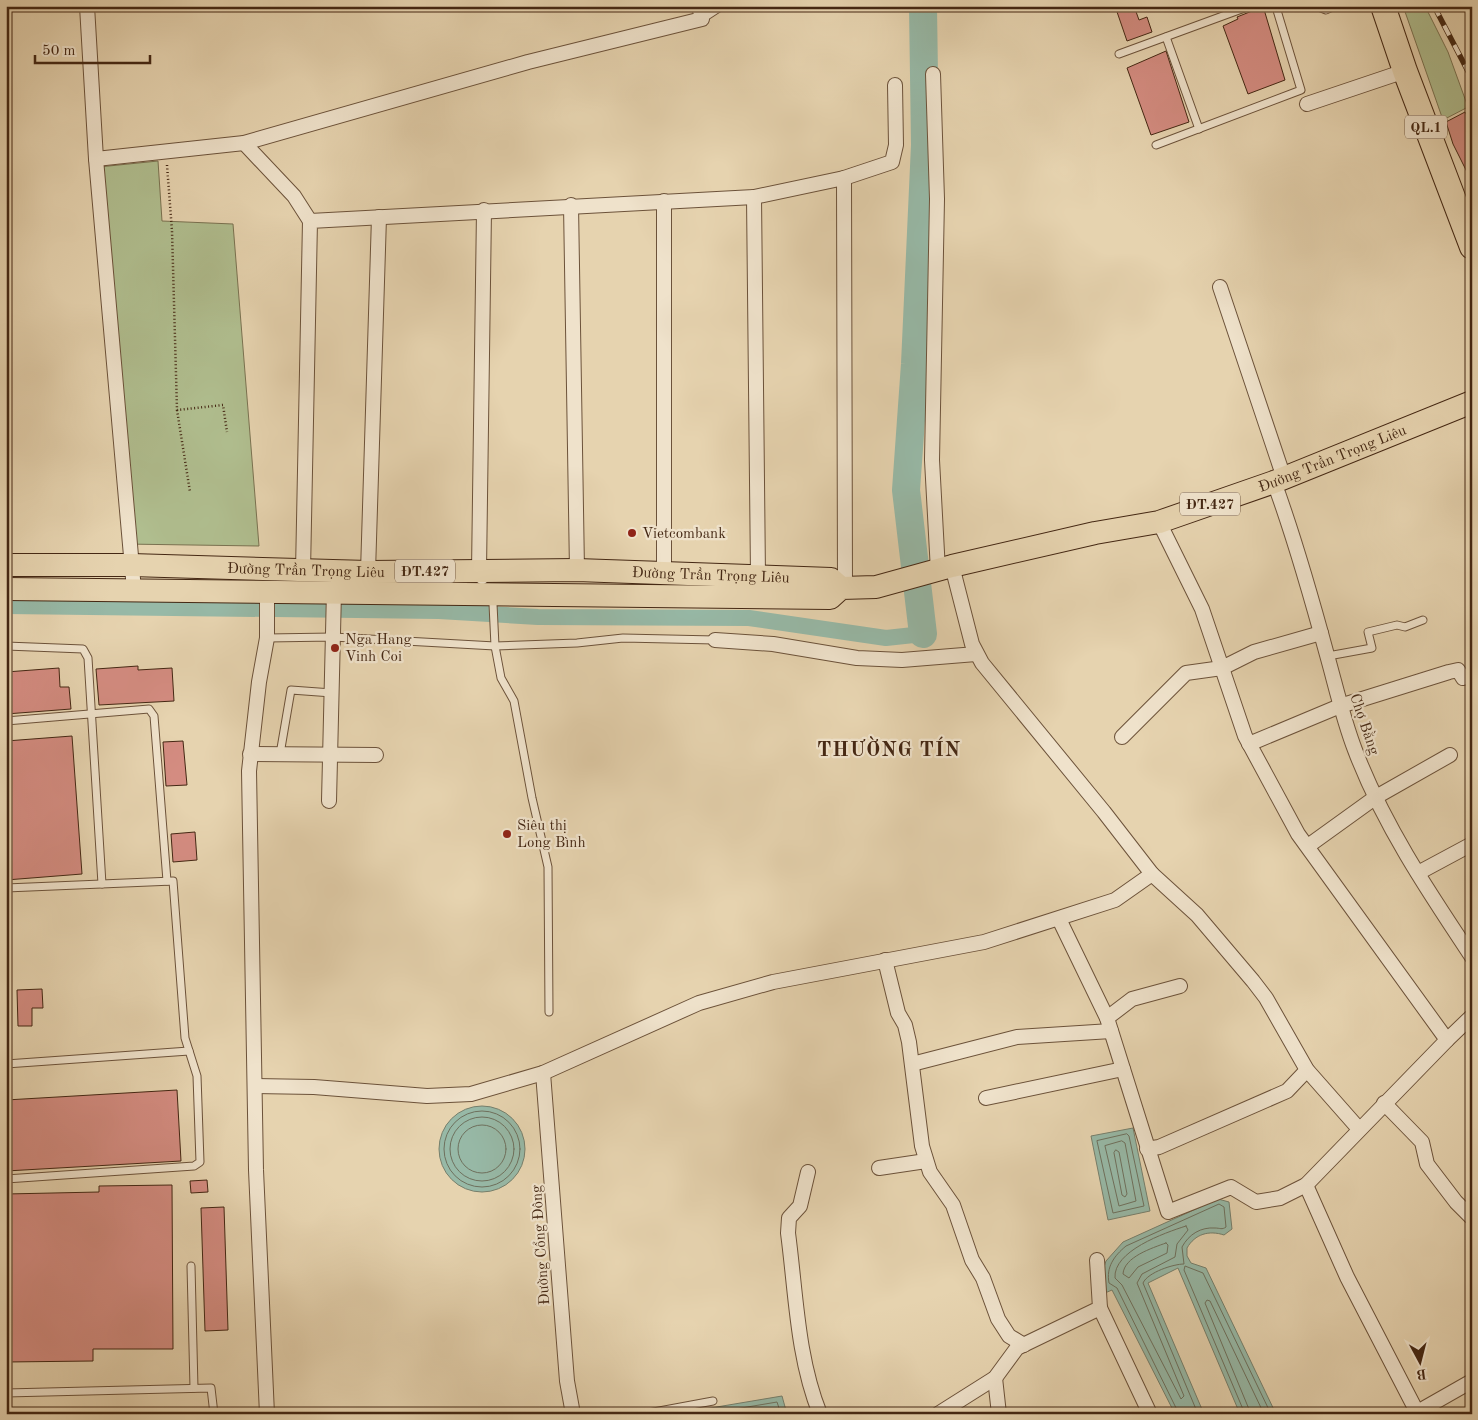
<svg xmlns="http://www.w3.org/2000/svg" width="1478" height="1420" font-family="'Old Standard TT',serif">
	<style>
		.green { fill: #b0be8f; stroke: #7a7251 }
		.water { fill: #97b9a7; stroke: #767f6c }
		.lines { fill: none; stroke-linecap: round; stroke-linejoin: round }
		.shore { stroke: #6e705d; stroke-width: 1 }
		.canal { stroke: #97b9a7; stroke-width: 16 }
		.river { stroke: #97b9a7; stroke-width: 28 }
		.building { fill: #d48c81; stroke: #442713 }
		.service-casing { stroke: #6c523a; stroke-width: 9 }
		.minor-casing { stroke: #6c523a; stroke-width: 16 }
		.primary-casing { stroke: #442713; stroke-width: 24 }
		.trunk-casing { stroke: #442713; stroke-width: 26 }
		.path { stroke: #442713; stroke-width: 2.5; stroke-dasharray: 1 2.5; stroke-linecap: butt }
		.service { stroke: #efe2cb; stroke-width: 7 }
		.minor { stroke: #efe2cb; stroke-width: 14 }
		.primary { stroke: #e6d3af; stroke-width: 22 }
		.trunk { stroke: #e6d3af; stroke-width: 24 }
		.rail-casing { stroke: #442713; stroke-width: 5.5 }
		.rail { stroke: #efe2cb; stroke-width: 4; stroke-dasharray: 11; stroke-linecap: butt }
		.poi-dot { fill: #8f2418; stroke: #efe2cb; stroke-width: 2 }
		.labels { text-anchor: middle; stroke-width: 4.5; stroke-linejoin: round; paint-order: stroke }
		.shield { fill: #efe2cb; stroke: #775f4a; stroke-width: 1 }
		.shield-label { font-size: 14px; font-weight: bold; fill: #442713 }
		.street-label { font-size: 15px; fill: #442713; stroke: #efe2cb }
		.poi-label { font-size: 15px; fill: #442713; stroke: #efe2cb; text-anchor: start }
		.district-label { font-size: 20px; font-weight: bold; letter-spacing: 1px; fill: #442713; stroke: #efe2cb }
	</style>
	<rect width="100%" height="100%" fill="#e6d3af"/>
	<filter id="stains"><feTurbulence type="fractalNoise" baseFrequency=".004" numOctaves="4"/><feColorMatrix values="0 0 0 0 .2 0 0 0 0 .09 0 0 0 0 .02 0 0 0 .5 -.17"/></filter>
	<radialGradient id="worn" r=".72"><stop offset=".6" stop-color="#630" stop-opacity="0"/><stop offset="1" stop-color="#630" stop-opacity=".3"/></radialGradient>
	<g class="green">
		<polygon points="1403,6 1425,6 1448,52 1468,107 1443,120"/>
		<polygon points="158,161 162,221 233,224 259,546 124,544 99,167"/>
	</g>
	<g class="water">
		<circle cx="482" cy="1149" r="43"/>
		<polygon points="1133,1128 1150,1211 1108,1220 1091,1136"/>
		<path d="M1218 1199 1229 1202 1232 1229 1224 1235C1209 1230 1195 1234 1187 1248V1256L1191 1263 1206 1268 1276 1414H1240L1178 1268 1148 1283 1204 1414H1175L1112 1290 1105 1293 1103 1270 1106 1261 1123 1242Z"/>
		<polygon points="782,1396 787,1414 675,1414"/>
	</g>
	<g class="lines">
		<g class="shore">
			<circle cx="482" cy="1149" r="38"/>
			<circle cx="482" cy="1149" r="32"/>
			<circle cx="482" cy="1149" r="24"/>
			<polygon points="1127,1134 1129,1136 1144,1206 1113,1213 1097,1141"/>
			<polygon points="1122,1141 1125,1143 1136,1201 1119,1206 1105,1146"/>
			<polygon points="1116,1150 1119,1152 1127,1194 1125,1197 1122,1195 1114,1153"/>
			<path d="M1186 1226 1188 1230 1177 1244 1175 1257 1142 1274 1137 1283 1184 1396 1181 1399 1122 1285 1115 1278C1113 1251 1164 1233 1186 1226Z"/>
			<path d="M1166 1243 1168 1245 1167 1253 1138 1267 1129 1278 1123 1274C1124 1257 1152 1248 1166 1243Z"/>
			<polyline points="706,1414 777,1402 781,1414"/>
			<path d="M1179 1414 1117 1288 1109 1283C1106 1267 1114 1256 1126 1246L1219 1204 1224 1207 1226 1227C1222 1230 1220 1228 1215 1228 1201 1227 1189 1234 1182 1247L1184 1264C1174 1264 1148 1272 1143 1283L1198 1414"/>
			<polyline points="1245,1414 1184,1270 1185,1266 1203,1273 1271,1414"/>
			<polyline points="1251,1414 1205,1303 1207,1300 1210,1301 1264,1414"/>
		</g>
		<polyline class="canal" points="6,606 439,611 538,617 749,618 886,638 923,634"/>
		<polyline class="river" points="923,634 906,490 915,364 925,145 923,6"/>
	</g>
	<g class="building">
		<polygon points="1115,6 1134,6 1139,20 1147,17 1152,32 1127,41"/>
		<polygon points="1255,6 1263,6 1285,80 1248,94 1223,26 1238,19 1237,17 1252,11"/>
		<polygon points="1166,51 1189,122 1151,135 1127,68"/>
		<polygon points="1465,112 1472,125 1472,182 1453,144 1446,122"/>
		<polygon points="138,666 138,670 172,668 174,701 99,705 96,669"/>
		<polygon points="59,668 60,687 69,687 71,709 6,714 6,672"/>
		<polygon points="72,736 82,874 6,880 6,741"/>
		<polygon points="183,741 187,785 166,786 163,742"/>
		<polygon points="195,832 197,860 173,862 171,834"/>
		<polygon points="42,989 43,1008 32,1008 32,1026 18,1026 17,990"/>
		<polygon points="177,1090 181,1161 6,1171 6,1100"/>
		<polygon points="207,1180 208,1192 191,1193 190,1181"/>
		<polygon points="172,1185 173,1349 93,1349 93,1361 6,1362 6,1194 99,1192 99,1186"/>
		<polygon points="224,1207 228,1330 205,1331 201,1208"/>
	</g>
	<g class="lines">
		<g class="service-casing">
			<g id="service">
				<polyline points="1316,6 1326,10 1335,6"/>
				<polyline points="1273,7 1288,6"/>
				<polyline points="702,19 722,6"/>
				<polyline points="1166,37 1199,129"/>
				<polyline points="1119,54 1250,6"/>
				<polyline points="1156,145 1301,90 1276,7"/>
				<polyline points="493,604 495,646 501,678 514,701 532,798 548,867 549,1012"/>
				<polyline points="267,638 333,637 495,646 577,643 623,638 715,640"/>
				<polyline points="6,646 83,649 88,658 102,884"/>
				<polyline points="1328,656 1372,648 1368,632 1397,625 1405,627 1423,620"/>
				<polyline points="6,721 149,709 154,716 167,881"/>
				<polyline points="280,754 291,690 332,693"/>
				<polyline points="6,888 173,881 185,1038 197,1076 200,1162 194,1166 6,1179"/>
				<polyline points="6,1064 189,1051"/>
				<polyline points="191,1266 194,1388"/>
				<polyline points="6,1393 211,1388 214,1414"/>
				<polyline points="643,1414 713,1401"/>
			</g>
		</g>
		<g class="minor-casing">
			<g id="minor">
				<polyline points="87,6 96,159 134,590"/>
				<polyline points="933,74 937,199 932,460 938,571"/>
				<polyline points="1307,104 1405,71"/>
				<polyline points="244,143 294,196 310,221"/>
				<polyline points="96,159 244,143 528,62 702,19 699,6"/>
				<polyline points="754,197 758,576"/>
				<polyline points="664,201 664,573"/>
				<polyline points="571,205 577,570"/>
				<polyline points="1220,287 1284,478"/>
				<path d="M1274 482C1295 539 1311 596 1327 655 1336 687 1343 719 1355 750 1383 824 1428 891 1472 957"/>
				<polyline points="952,566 972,644 982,663 1104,812 1152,874"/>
				<polyline points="303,571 310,221 754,197 844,178"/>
				<polyline points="368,572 379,217"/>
				<polyline points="482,577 479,570 484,210"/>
				<polyline points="845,588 844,178 892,162 896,145 895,85"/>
				<polyline points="267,591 267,638 259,682 249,771 256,1170 267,1414"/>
				<polyline points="715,640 773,644 857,658 902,660 976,654"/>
				<polyline points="1122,737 1186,673 1222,668 1254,652 1321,633"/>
				<polyline points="1249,744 1340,706 1449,672 1458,670 1463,678 1472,676"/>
				<polyline points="250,754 376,755"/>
				<polyline points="329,801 334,591"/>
				<polyline points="1308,846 1376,797 1450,755"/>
				<polyline points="1418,873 1472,844"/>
				<polyline points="1059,919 1107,1018 1168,1212 1231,1187 1256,1202 1280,1198 1306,1185 1447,1040 1298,834 1245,736 1202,609 1159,522"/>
				<polyline points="885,960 898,1013 905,1025 909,1042 922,1146 930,1172 953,1205 972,1260 983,1278 998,1319 1009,1336 1024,1345"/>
				<polyline points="1107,1018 1132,999 1180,986"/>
				<polyline points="1447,1040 1472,1016"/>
				<polyline points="912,1064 1017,1037 1111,1031"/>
				<polyline points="543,1073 567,1381 573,1414"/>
				<polyline points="255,1086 314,1087 427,1096 471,1094 543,1073 699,1003 773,982 984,942 1115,900 1152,874 1197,915 1253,981 1266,998 1307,1070 1359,1129"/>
				<polyline points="986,1098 1123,1069"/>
				<polyline points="1384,1103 1422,1142 1427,1164 1456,1202 1472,1218"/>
				<polyline points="1147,1149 1159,1147 1287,1091 1307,1070"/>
				<polyline points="879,1168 926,1161"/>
				<path d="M808 1172 800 1206 789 1218 788 1233C796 1293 797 1357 820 1414"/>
				<polyline points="1306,1185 1347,1277 1417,1412"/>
				<polyline points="1100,1308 1150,1414"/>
				<polyline points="995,1378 999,1414"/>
				<polyline points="938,1414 995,1378 1017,1348 1100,1308 1097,1260"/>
				<polyline points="1414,1414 1472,1381"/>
			</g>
		</g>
		<g class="primary-casing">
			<g id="primary">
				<path id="s1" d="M6 565H131L368 572 577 570 831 579 841 588"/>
				<path id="s2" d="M6 589 830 598 841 588 876 587 952 566 1095 533 1159 522 1274 482 1472 402"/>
			</g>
		</g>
		<g class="trunk-casing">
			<polyline id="trunk" points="1383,6 1405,71 1472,247"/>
		</g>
		<g class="path">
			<polyline points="167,165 172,231 177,410 223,405 227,432"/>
			<polyline points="177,410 190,492"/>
		</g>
		<use href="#service" class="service"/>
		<use href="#minor" class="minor"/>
		<use href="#primary" class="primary"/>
		<use href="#trunk" class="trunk"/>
		<g class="rail-casing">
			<polyline id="rail" points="1434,6 1472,79"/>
		</g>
		<use href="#rail" class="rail"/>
	</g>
	<g class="poi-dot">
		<circle cx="632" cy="533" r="5"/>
		<circle cx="335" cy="648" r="5"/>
		<circle cx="507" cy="834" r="5"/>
	</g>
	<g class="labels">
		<g class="shield">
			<rect x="1405" y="115.5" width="42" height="23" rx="4"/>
			<rect x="1180" y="492.5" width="60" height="23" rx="4"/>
			<rect x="395" y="559.5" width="60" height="23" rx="4"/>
		</g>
		<g class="shield-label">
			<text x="1426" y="132">QL.1</text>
			<text x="1210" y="509">ĐT.427</text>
			<text x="425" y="576">ĐT.427</text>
		</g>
		<g class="street-label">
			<text dy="5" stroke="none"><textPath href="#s2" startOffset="1349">Đường Trần Trọng Liêu</textPath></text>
			<text dy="5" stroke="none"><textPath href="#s1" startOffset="300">Đường Trần Trọng Liêu</textPath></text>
			<text dy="5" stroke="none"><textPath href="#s1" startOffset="705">Đường Trần Trọng Liêu</textPath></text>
			<text transform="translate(1365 724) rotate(71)" y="5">Chợ Bằng</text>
			<text transform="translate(540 1245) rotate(-94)" y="5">Đường Cổng Đông</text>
		</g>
		<g class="poi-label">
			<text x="642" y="538">Vietcombank</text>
			<text x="345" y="644">Nga Hang<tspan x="345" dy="17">Vinh Coi</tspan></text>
			<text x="517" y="830">Siêu thị<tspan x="517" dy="17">Long Bình</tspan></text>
		</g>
		<g class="district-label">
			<text x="889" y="756">THƯỜNG TÍN</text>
		</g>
	</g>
	<rect width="1478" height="1420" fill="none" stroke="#e6d3af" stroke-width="25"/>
	<rect x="8" y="8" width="1463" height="1405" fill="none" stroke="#442713" stroke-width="2.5"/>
	<rect x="12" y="12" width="1453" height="1395" fill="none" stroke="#442713"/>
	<g transform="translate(1420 1362) rotate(173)" stroke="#efe2cb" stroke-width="4" paint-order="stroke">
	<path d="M0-4L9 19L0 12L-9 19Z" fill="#442713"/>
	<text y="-8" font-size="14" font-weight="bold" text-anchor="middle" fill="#442713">B</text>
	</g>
	<path d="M35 55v8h115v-8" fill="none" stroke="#442713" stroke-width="2.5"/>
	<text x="42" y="55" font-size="15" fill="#442713" stroke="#efe2cb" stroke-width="4" paint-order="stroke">50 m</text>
	<rect width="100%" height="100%" filter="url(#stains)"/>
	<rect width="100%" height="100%" fill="url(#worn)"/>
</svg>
